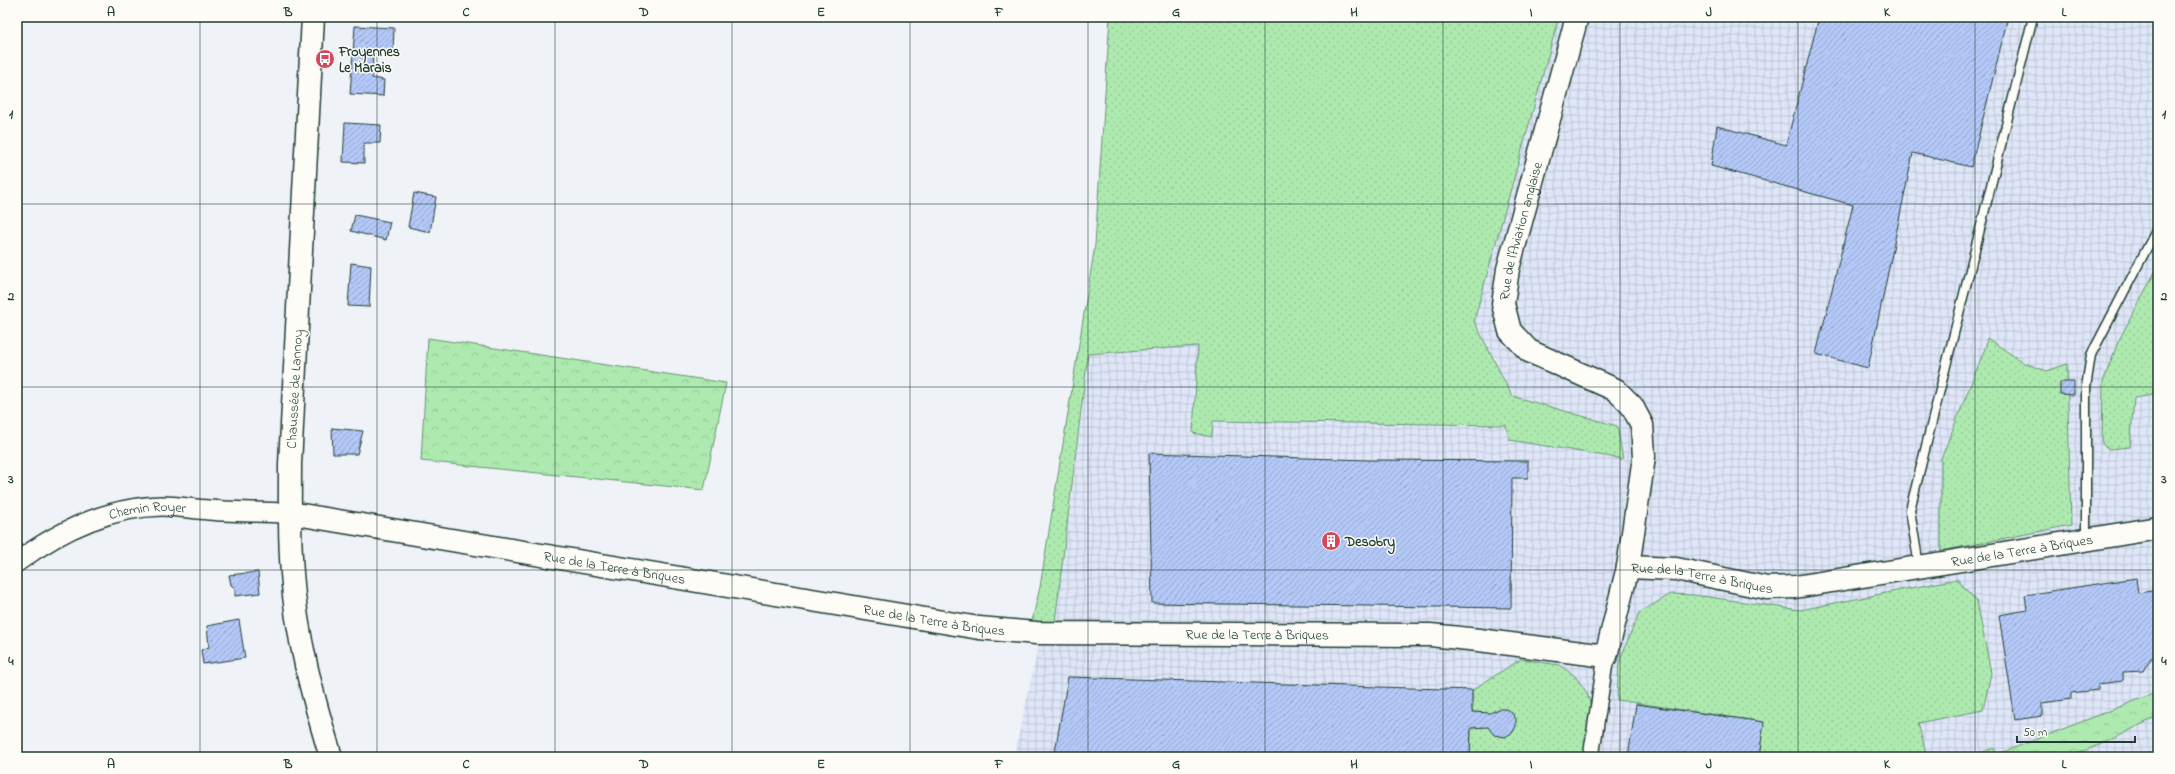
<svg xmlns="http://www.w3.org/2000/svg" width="2175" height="774" font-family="'Indie Flower',sans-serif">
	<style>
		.industrial { fill: url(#industrial-grid) }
		.grass { fill: url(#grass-dots); stroke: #669472 }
		.forest { fill: url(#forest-crowns); stroke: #669472 }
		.building { fill: url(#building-hatch); stroke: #1f3d34 }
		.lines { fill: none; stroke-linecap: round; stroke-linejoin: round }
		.service-casing { stroke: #1f3d34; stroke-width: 11 }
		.minor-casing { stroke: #1f3d34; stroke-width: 18 }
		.tertiary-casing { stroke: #1f3d34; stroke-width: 22 }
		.secondary-casing { stroke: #1f3d34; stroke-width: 25 }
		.service { stroke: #fdfcf7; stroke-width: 8 }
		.minor { stroke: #fdfcf7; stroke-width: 15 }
		.tertiary { stroke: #fdfcf7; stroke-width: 19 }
		.secondary { stroke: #fdfcf7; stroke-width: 22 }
		.grid { fill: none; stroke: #1f3d34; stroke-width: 1; stroke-opacity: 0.55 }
		.labels { text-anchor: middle; stroke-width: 3; stroke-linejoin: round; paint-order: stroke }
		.poi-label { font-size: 14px; font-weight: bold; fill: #1f3d34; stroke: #fdfcf7; text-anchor: start }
		.street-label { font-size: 14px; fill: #1f3d34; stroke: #fdfcf7 }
		.neatline { fill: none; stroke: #1f3d34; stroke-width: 1.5 }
		.grid-label { font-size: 13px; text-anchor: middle; font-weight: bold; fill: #1f3d34 }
	</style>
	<defs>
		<pattern id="industrial-grid" width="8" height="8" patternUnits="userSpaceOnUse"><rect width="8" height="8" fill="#dee6f8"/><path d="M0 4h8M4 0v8" fill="none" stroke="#bec6d5"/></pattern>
		<pattern id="grass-dots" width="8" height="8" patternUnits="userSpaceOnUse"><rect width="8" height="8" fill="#aeeab0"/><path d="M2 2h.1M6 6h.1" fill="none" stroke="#95ca98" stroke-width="1.8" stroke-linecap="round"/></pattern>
		<pattern id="forest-crowns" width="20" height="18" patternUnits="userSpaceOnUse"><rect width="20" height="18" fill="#aeeab0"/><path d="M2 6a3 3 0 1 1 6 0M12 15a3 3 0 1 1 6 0" fill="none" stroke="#95ca98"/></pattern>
		<pattern id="building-hatch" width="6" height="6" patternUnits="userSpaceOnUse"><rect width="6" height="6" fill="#b5c9f9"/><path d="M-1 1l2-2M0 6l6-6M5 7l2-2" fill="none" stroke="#93a4ca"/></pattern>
	</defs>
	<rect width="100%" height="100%" fill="#eff2f7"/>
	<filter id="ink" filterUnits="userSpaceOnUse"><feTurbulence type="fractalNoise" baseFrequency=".025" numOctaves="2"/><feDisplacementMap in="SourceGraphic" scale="8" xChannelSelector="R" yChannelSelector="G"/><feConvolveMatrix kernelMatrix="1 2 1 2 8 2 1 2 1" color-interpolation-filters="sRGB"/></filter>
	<g filter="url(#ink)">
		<polygon class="industrial" points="1123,17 2158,17 2158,757 1014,757 1039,643 1055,622 1082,412"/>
		<g class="grass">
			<polygon points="1110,17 1559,17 1474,321 1512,396 1617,426 1623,459 1510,440 1506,425 1213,421 1212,437 1193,433 1198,346 1088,354 1055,622 1032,621 1040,587 1095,245"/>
			<polygon points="2158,266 2158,394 2134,398 2130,447 2109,449 2102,444 2103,382 2118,342"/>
			<polygon points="1987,338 2024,363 2047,371 2067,364 2071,525 1941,551 1941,459 1986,346"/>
			<polygon points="1957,579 1977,602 1991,673 1983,710 1918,723 1927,757 1759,757 1763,722 1617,700 1619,662 1639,613 1671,594 1694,595 1800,610"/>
			<polygon points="1521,659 1559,665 1575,676 1587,693 1592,710 1586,757 1470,757 1471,728 1485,727 1486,713 1472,712 1472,690"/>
			<polygon points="1994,748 1997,757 1968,757"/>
		</g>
		<g class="forest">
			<polygon points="428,338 726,383 704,490 421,461"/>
			<polygon points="2158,692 2158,716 2104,743 2068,757 1991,757"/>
		</g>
		<g class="building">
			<polygon points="1819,17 2008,17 1971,167 1913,153 1868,368 1816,354 1853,205 1711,166 1717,126 1786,145"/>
			<polygon points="355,26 394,28 393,52 373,51 372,78 384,80 383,96 350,94"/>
			<polygon points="345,123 381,125 380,143 364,143 364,163 343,162"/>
			<polygon points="414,193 436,197 430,232 408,227"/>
			<polygon points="355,215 390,222 386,240 351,231"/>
			<polygon points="351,263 371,266 369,307 348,306"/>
			<polygon points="2060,382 2074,382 2074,395 2060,394"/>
			<polygon points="332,428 363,431 357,454 333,454"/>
			<polygon points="1149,453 1368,460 1528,461 1528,478 1512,478 1511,608 1152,603"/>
			<polygon points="258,572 260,593 235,596 235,588 231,585 229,575"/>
			<polygon points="2136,578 2138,593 2158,590 2158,658 2151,658 2144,671 2123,672 2123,681 2098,684 2098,690 2071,693 2071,699 2042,703 2042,716 2015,720 1999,615 2027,610 2025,595"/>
			<polygon points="239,620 245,658 203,664 201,650 209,647 207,626"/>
			<polygon points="1068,677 1472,690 1472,712 1490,713 1499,709 1506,709 1512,713 1516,719 1516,726 1513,732 1505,737 1494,735 1488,727 1471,728 1470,757 1054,757"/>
			<polygon points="1636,704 1764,722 1759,757 1628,757"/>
		</g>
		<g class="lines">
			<g class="service-casing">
				<g id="service">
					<polyline points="2086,539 2086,387 2091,355 2158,227"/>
					<polyline points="1919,566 1910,510 2033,17"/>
				</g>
			</g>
			<g class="minor-casing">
				<polyline id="minor" points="1591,757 1606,656"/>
			</g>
			<g class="tertiary-casing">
				<g id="tertiary">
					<path id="s1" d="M17 562C59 531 109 507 162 506 177 506 193 509 208 510 235 512 262 512 290 513"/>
				</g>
			</g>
			<g class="secondary-casing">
				<g id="secondary">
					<path d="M313 17 290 464C290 500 289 537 292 573 296 635 313 698 331 757"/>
					<path id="s2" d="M290 513 979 628 1036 633 1430 635 1479 640 1606 656 1628 567 1644 457 1642 425 1632 406 1616 390 1529 351 1510 331 1503 304 1508 269 1577 17"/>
					<path id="s3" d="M1628 567 1676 569 1767 588 1795 587 2158 528"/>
				</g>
			</g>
			<use href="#service" class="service"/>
			<use href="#minor" class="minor"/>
			<use href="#tertiary" class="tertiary"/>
			<use href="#secondary" class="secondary"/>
		</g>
	</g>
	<path class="grid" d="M200 17V757M377 17V757M555 17V757M732 17V757M910 17V757M1088 17V757M1265 17V757M1443 17V757M1620 17V757M1798 17V757M1975 17V757M17 204H2158M17 387H2158M17 570H2158"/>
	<defs>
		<g id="bus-disc" transform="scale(1)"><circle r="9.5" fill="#d1495b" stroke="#fdfcf7"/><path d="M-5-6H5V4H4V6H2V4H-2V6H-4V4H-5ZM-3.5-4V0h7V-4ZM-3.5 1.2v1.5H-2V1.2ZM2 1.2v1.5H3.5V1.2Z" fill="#fff"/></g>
		<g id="building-disc" transform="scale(1)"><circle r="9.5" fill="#d1495b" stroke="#fdfcf7"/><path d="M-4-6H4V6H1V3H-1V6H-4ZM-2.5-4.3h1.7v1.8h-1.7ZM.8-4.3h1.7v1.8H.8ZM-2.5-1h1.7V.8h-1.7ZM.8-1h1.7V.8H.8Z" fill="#fff"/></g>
	</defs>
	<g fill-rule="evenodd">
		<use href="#bus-disc" x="325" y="59"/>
		<use href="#building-disc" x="1331" y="541"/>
	</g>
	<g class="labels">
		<g class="poi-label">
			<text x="339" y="56">Froyennes<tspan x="339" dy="16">Le Marais</tspan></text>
			<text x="1345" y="546">Desobry</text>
		</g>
		<g class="street-label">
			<text dy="5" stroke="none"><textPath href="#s2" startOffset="1832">Rue de l'Aviation anglaise</textPath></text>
			<text transform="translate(294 389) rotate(-87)" y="5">Chaussée de Lannoy</text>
			<text dy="5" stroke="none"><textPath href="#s1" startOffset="143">Chemin Royer</textPath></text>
			<text dy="5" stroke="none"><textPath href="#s3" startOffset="399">Rue de la Terre à Briques</textPath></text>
			<text dy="5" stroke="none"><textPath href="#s2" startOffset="329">Rue de la Terre à Briques</textPath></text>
			<text dy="5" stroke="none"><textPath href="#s3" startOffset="75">Rue de la Terre à Briques</textPath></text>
			<text dy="5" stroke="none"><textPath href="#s2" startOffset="653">Rue de la Terre à Briques</textPath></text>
			<text dy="5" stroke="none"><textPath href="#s2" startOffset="977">Rue de la Terre à Briques</textPath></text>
		</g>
	</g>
	<rect width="2175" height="774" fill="none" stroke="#fdfcf7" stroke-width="44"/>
	<path d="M2017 736v6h118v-6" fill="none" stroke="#1f3d34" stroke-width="2"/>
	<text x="2023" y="736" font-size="12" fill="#1f3d34" stroke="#fdfcf7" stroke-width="3" paint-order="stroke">50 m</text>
	<rect x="22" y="22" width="2131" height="730" class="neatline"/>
	<g class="grid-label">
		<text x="111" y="16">A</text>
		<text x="288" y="16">B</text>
		<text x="466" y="16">C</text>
		<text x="644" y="16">D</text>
		<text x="821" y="16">E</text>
		<text x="999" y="16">F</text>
		<text x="1176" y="16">G</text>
		<text x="1354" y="16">H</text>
		<text x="1531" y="16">I</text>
		<text x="1709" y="16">J</text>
		<text x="1887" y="16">K</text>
		<text x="2064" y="16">L</text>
		<text x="11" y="118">1</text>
		<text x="2164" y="118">1</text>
		<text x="11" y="300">2</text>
		<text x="2164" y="300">2</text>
		<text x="11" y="483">3</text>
		<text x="2164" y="483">3</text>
		<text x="11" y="665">4</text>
		<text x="2164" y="665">4</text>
		<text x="111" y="768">A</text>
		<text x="288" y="768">B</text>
		<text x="466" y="768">C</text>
		<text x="644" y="768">D</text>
		<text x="821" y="768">E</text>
		<text x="999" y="768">F</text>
		<text x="1176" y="768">G</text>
		<text x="1354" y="768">H</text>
		<text x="1531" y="768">I</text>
		<text x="1709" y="768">J</text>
		<text x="1887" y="768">K</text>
		<text x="2064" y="768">L</text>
	</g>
</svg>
